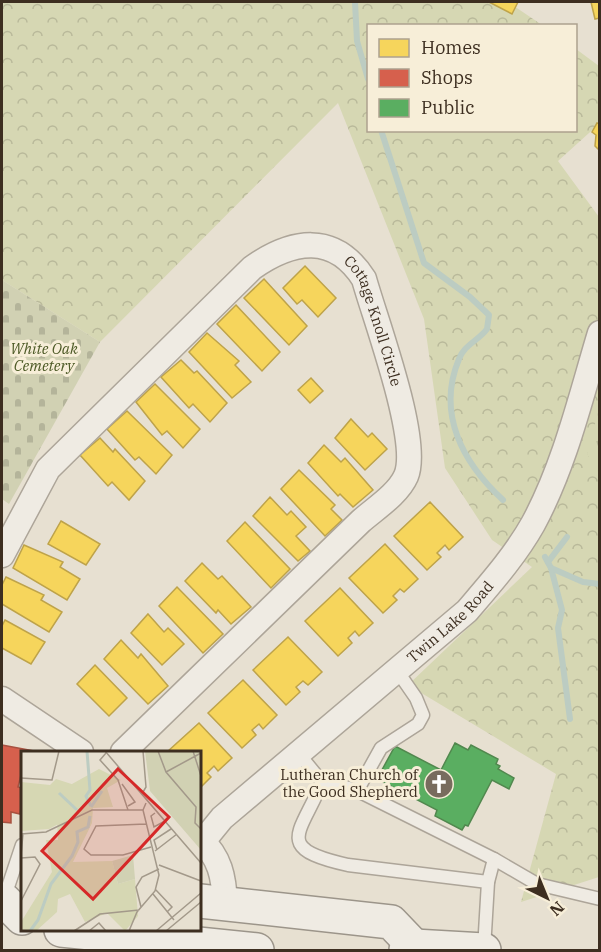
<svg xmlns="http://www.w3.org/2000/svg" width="601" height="952" font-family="'IBM Plex Serif',serif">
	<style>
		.forest { fill: url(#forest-crowns) }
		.cemetery { fill: url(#cemetery-stones) }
		.park { fill: url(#park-tufts) }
		.homes { fill: #f6d55c; stroke: #bea34a; stroke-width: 1.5 }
		.shops { fill: #d6604d; stroke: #a85140; stroke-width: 1.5 }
		.public { fill: #5aae61; stroke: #51884e; stroke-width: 1.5 }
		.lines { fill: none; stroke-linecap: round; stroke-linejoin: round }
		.stream { stroke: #bcccc2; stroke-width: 6 }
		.lane-casing { stroke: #ada599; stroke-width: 15 }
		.street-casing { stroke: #ada599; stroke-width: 27 }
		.secondary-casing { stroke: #9c958a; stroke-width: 36 }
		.lane { stroke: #efebe3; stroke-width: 12 }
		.street { stroke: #efebe3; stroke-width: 24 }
		.secondary { stroke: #efebe3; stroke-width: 33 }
		.labels { text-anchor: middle; stroke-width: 6; stroke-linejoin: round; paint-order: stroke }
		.street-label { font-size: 15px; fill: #3d2e20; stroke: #f7eed8 }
		.park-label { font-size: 15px; font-style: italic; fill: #4d5a26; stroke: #f7eed8 }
		.poi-label { font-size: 15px; fill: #3d2e20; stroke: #f7eed8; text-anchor: end }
		.inset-river { fill: none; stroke: #bcccc2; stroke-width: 3 }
		.inset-road { fill: none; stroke: #a3998a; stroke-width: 1.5 }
		.view { fill: #d62828; fill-opacity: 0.15; stroke: #d62828; stroke-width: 3 }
		.inset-edge { fill: none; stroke: #3d2e20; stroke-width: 3 }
	</style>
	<defs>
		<pattern id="forest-crowns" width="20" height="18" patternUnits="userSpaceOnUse" patternTransform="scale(1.5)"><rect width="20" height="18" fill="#d6d7b3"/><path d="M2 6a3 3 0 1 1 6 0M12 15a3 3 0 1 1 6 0" fill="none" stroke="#b9b99a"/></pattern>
		<pattern id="cemetery-stones" width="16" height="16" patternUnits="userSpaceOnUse" patternTransform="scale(1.5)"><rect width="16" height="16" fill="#d1d1b3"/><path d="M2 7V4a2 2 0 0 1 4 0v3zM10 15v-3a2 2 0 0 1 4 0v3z" fill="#b4b49a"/></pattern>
		<pattern id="park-tufts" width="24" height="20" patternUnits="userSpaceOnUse" patternTransform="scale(1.5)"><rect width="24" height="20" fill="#d6d7b3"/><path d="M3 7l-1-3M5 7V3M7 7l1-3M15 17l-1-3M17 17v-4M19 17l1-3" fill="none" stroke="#b9b99a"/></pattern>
	</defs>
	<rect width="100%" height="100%" fill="#e7e0d1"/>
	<polygon class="forest" points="2,2 508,2 542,25 368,26 368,130 576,130 576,49 599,66 599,124 558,161 599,217 599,877 521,902 556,774 408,685 532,567 492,540 445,468 424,319 338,103 100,342 2,280"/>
	<polygon class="cemetery" points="2,280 100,342 9,504 2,499"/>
	<polygon class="park" points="599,409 599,473 587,454"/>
	<g class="homes">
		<polygon points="489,2 518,2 512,14"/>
		<polygon points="591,2 600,2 600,18 595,19"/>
		<polygon points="597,123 600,124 600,151 595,146 596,135 592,132"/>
		<polygon points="305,266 336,298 318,317 302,300 297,304 283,288"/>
		<polygon points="264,279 307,326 289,345 244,298"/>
		<polygon points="236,305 280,352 262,371 217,324"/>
		<polygon points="207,333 239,361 235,365 251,382 232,398 189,352"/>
		<polygon points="181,360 194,373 197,371 227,403 210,422 193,404 189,408 161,377"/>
		<polygon points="311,378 323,391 310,403 298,390"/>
		<polygon points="155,384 200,429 183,448 167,431 162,435 136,402"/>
		<polygon points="127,411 172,455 156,474 139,457 135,460 107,429"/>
		<polygon points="351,419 368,437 372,433 387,449 365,470 335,438"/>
		<polygon points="100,438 113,452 115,449 145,481 129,500 112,482 108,486 80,455"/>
		<polygon points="324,445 341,462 345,458 373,490 353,507 340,494 338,496 308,463"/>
		<polygon points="299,470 335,505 331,509 342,520 325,536 281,489"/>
		<polygon points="270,497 287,515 291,511 306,527 296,536 310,551 298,561 253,516"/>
		<polygon points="430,502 463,537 449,550 445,545 437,553 441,557 427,570 394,536"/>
		<polygon points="61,521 100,544 86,565 48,544"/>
		<polygon points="245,522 290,569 271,588 227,541"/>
		<polygon points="385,544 418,579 404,592 400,589 393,596 397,600 383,613 349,578"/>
		<polygon points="24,545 63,562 60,567 80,579 67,600 13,568"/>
		<polygon points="202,563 218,579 222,576 251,607 231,624 218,610 216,613 185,581"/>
		<polygon points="6,577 44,595 41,600 62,612 49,632 2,604 2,585"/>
		<polygon points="177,587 223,634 203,653 159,606"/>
		<polygon points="340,588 373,623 359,636 355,631 348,638 352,643 338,656 305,621"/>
		<polygon points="148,614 164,632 168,628 184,644 162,665 131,633"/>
		<polygon points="5,620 45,642 31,664 2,648 2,626"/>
		<polygon points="288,637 322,672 308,685 303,681 296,687 300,692 286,705 253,670"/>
		<polygon points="121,640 138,658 141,654 168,686 148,704 104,659"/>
		<polygon points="95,665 127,698 109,716 77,684"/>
		<polygon points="243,680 277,715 263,729 259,724 252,730 256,735 242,748 208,713"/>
		<polygon points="199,723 232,758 218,771 214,766 207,773 211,777 200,788 200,752 167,752"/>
	</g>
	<polygon class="shops" points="2,745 34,751 22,752 22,771 18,787 22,788 22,800 20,814 11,812 11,823 2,822"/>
	<polygon class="public" points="455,743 468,750 471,745 498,759 496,764 500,766 498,769 514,778 509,789 492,780 468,826 465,825 462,830 435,816 437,810 377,779 395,746 441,770"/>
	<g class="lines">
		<g class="stream">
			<polyline points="355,2 357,41 368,79"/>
			<path d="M381 130 424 263 470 297 489 315 487 329C478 341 464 345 459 359 436 414 463 463 503 500"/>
			<polyline points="545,557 551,568 562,610 558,628 570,719"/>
			<polyline points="548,562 567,537"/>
			<polyline points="551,568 583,582 600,584"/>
		</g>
		<g class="lane-casing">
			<g id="lane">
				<polyline points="299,754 322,782 354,789 494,859 537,884 600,899"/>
				<path d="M322 782C301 834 272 848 348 865L488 882"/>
				<polyline points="357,791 381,748 418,724 423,715 416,698 398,672"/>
				<polyline points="4,899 22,845"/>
				<polyline points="484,949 488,882 494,859"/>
			</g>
		</g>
		<g class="street-casing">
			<g id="street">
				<path id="s1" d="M2 555 48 469 252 268C292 240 334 232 364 279 375 319 421 441 406 476 398 494 376 508 361 521L123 752"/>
				<polyline points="2,699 81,752"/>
				<path d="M200 839C220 857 224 877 225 904"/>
				<path id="s2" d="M200 845 222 818 467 611C490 584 515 556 533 524 565 465 581 396 600 333"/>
			</g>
		</g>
		<g class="secondary-casing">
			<g id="secondary">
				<polyline points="4,900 22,918"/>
				<polyline points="200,901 391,922 414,946"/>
				<polyline points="61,930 257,950"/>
				<polyline points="406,950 414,946 484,950"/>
			</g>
		</g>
		<use href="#lane" class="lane"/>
		<use href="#street" class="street"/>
		<use href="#secondary" class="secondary"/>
	</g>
	<defs>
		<g id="church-disc" transform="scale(1.5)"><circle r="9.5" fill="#786c5e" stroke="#f7eed8"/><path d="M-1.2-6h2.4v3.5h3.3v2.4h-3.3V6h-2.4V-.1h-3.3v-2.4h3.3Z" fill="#fff"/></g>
	</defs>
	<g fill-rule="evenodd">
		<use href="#church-disc" x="439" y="784"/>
	</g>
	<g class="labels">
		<g class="street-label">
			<text dy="5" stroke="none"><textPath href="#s1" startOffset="556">Cottage Knoll Circle</textPath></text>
			<text dy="5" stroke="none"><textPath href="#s2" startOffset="336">Twin Lake Road</textPath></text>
		</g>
		<g class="park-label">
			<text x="44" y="354">White Oak<tspan x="44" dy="17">Cemetery</tspan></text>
		</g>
		<g class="poi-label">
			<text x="418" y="780">Lutheran Church of<tspan x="418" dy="17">the Good Shepherd</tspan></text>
		</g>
	</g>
	<g transform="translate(21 751)">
		<rect width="180" height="180" fill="#e7e0d1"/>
		<path d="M78 18 100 29 86 37 92 56 72 57 71 72 52 111 91 110 97 133 114 128 117 165 104 180 86 162 64 171 49 143 37 148 36 161 15 180H0V171L31 121 25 89H37L36 68 51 33Z" fill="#d6d7b3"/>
		<path d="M124 0H180V99L129 40ZM112 104 114 128 97 133 91 110Z" fill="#d1d1b3"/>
		<path d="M35 28 63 37 58 62 28 78 0 80V31L29 34Z" fill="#d6d7b3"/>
		<path class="inset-river" d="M66 0 69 39 65 45 70 55M38 42 56 59M70 56 81 40M9 180 17 169 30 133 51 105 57 91 56 81 67 76 69 65"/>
		<path class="inset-road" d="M84 0 144 70M137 0 145 21 175 56 174 72 180 78M172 0 180 25M85 2 79 9 97 29 107 59M145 21 180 2M0 27 31 29 38 0M101 33 114 51 107 55M112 33 180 112M122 41 125 36 122 0M134 62 130 65 133 76 144 70M125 73 75 75 63 98 70 104H102L130 96M0 83 25 81 71 59H122M136 99 133 89 150 78M134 100 156 83M0 104 2 83M0 107 14 106 19 113 0 150M138 114 180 130M134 138 151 156 146 161M132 143 153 169M120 156 115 136 121 126 138 118M53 180 79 163 118 159M68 180 78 172 85 180M108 180 116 161 134 140 138 124 122 59 125 52M135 180 180 142M145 180 180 151"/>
		<path class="view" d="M97 18 148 66 72 148 21 100Z"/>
		<rect width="180" height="180" class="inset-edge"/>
	</g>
	<rect width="601" height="952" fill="none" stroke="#3d2e20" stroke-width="6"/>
	<rect x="367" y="24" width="210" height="108" fill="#f7eed8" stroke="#ada18e" stroke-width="1.5"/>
	<rect x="379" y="39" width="30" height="18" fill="#f6d55c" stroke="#ada18e" stroke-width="1.5"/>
	<text x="421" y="54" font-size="18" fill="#3d2e20">Homes</text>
	<rect x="379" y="69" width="30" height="18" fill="#d6604d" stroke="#ada18e" stroke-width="1.5"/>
	<text x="421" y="84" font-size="18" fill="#3d2e20">Shops</text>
	<rect x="379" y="99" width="30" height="18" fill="#5aae61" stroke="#ada18e" stroke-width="1.5"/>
	<text x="421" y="114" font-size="18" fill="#3d2e20">Public</text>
	<g transform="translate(547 898) rotate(137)" stroke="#f7eed8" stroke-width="4.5" paint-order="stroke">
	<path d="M0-4.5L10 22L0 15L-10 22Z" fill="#3d2e20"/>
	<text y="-9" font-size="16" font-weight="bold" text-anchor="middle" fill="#3d2e20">N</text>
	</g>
</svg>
